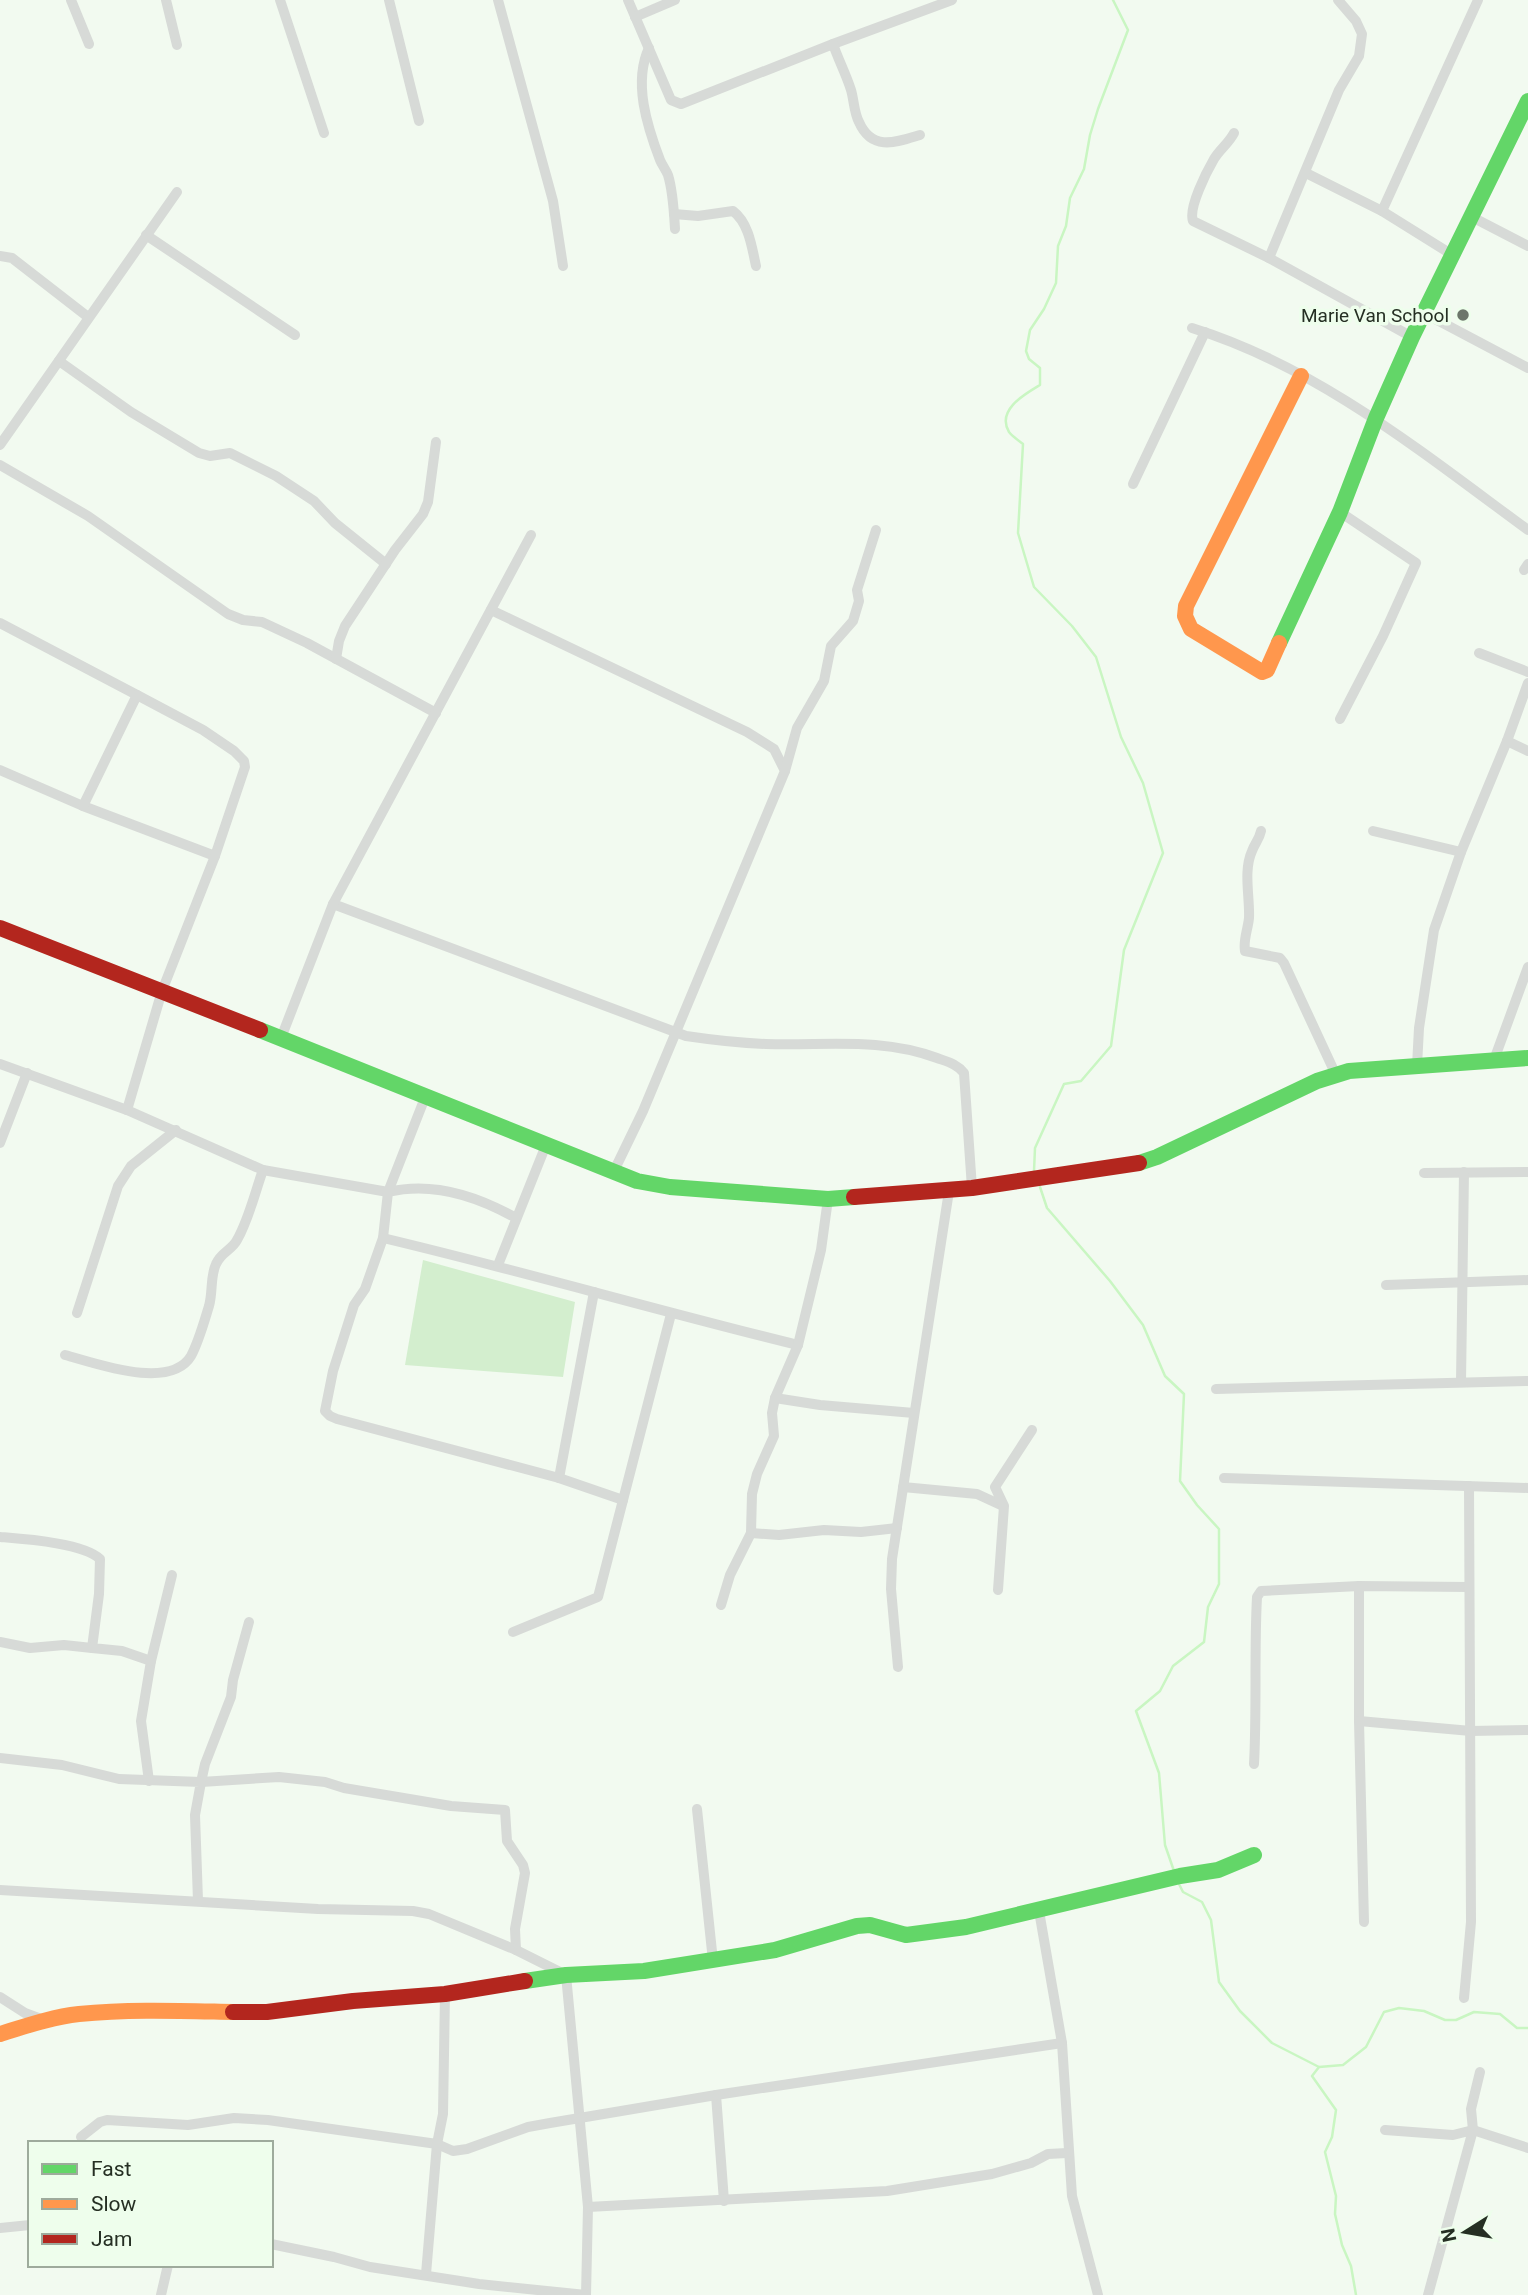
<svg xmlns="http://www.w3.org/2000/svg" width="1528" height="2295" font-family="Roboto,sans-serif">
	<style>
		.green { fill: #d3eece }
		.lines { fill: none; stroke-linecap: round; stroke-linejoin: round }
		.stream { stroke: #c9f6c2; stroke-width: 2.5 }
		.street { stroke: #d7dad7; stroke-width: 10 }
		.fast { stroke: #63d668; stroke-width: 16 }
		.slow { stroke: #ff974d; stroke-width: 16 }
		.jam { stroke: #b3261e; stroke-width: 16 }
		.poi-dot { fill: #6d766b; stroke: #eefeec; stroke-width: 2.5 }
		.labels { text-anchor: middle; stroke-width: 7; stroke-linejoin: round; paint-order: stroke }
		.poi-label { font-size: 19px; fill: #252f23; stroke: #eefeec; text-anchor: end }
	</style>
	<rect width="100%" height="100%" fill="#f2faf0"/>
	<polygon class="green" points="423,1260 575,1302 563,1377 405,1365"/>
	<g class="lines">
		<g class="stream">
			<path d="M1034 1171 1035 1148 1064 1084 1081 1081 1111 1046 1124 950 1163 853 1143 783 1121 737 1096 657 1072 626 1034 587 1018 533 1023 444C1019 441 1012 436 1009 432 996 410 1025 394 1040 385V368L1029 359 1026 351 1030 330 1044 309 1056 283 1058 246 1066 226 1070 198 1084 169 1090 135 1098 109 1128 30 1113 0"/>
			<polyline points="1040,1187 1047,1208 1110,1281 1143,1325 1165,1376 1184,1394 1180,1481 1197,1505 1219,1529 1219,1584 1208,1607 1204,1642 1173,1666 1160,1691 1136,1711 1159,1773 1165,1845 1174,1871"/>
			<polyline points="1179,1884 1183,1892 1202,1902 1211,1920 1219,1982 1240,2011 1272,2043 1319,2067"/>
			<polyline points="1356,2295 1351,2266 1342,2245 1335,2214 1336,2196 1325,2152 1332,2137 1336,2110 1312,2076 1319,2067 1343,2065 1366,2047 1384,2012 1399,2008 1424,2011 1445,2020 1456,2020 1474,2012 1500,2014 1517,2028 1528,2028"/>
		</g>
		<g class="street">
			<polyline points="71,0 89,44"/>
			<polyline points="166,0 177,45"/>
			<polyline points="280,0 324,133"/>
			<polyline points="389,0 419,121"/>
			<polyline points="498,0 553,201 563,266"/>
			<polyline points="628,0 671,100 681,104 833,44 952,0"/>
			<polyline points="635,17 675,0"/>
			<path d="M833 44C838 59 846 74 851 90 854 100 854 113 859 122 872 152 897 142 920 135"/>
			<path d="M649 48C633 82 647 126 660 160 662 165 666 170 668 175 673 191 674 212 675 229"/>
			<path d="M1234 133C1229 143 1220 149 1214 159 1207 171 1188 208 1193 221L1269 258 1412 337"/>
			<polyline points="1306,173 1382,211 1451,254"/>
			<polyline points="1382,211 1478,0"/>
			<path d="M674 214 698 216 733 211C749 223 752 248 756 266"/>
			<polyline points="1472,217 1528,246"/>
			<polyline points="146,235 295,335"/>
			<polyline points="0,256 12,258 88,317"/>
			<polyline points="1269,258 1339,90 1359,56 1362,34 1356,21 1338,0"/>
			<polyline points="1424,313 1528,368"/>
			<path d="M1192 328C1318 367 1423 453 1528 530"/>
			<polyline points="59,361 131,412 199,453 210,456 230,453 276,476 314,501 335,523 386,564"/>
			<polyline points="0,445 177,192"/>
			<polyline points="0,465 88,516 228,614 243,620 262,622 307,643 436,713"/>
			<polyline points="1133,484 1205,332"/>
			<polyline points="1524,570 1528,564"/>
			<polyline points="491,610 747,732 774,749 785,771 643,1111 613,1173"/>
			<polyline points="0,623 137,695"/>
			<polyline points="1479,653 1528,672"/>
			<polyline points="336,659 339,641 345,626 395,550 423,514 428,502 436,442"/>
			<polyline points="1340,719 1383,636 1416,563 1340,512"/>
			<polyline points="1507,741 1528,751"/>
			<polyline points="0,770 83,806 215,856"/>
			<polyline points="785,771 797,728 824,681 831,646 853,621 859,601 857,590 876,530"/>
			<polyline points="83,806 137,695 203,730 234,751 244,761 245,767 215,856 162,991 127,1110"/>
			<path d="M1261 831C1259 840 1255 843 1252 851 1243 871 1250 897 1249 918 1248 929 1243 940 1245 951L1280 958 1284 963 1336 1075"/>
			<polyline points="1373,831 1461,852"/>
			<path d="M333 904 686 1036C713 1040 739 1043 766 1044 826 1046 880 1037 937 1058 948 1062 957 1064 964 1073L972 1188"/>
			<polyline points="281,1038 333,904 531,535"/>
			<polyline points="1494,1060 1528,967"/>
			<path d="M0 1064 127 1110 263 1170 388 1192C433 1181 477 1196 516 1218"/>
			<polyline points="1417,1066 1419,1028 1434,930 1461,852 1507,741 1528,683"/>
			<polyline points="426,1095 388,1192 383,1238 365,1289 354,1305 333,1371 325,1411 330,1416 337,1419 559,1478 623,1500"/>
			<polyline points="0,1143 27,1073"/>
			<polyline points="1424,1173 1528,1172"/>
			<path d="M383 1238C522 1271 659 1311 798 1345"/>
			<polyline points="498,1265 546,1145"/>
			<polyline points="1386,1285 1528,1280"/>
			<polyline points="77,1313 118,1186 131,1166 176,1130"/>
			<path d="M65 1355C95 1363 170 1391 191 1356 199 1341 204 1322 209 1306 213 1292 210 1277 216 1264 221 1252 232 1250 237 1240 249 1219 255 1192 263 1170"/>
			<polyline points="1461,1382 1464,1172"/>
			<polyline points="1216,1389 1528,1381"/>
			<polyline points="775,1398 820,1405 914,1413"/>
			<polyline points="559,1478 594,1292"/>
			<polyline points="1224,1478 1528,1488"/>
			<polyline points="903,1487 977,1494 1003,1506"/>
			<polyline points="751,1533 779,1535 824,1530 861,1532 897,1528"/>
			<path d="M0 1537C24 1539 84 1543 100 1559L99 1594 92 1648 122 1651 151 1661 141 1721 149 1781"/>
			<polyline points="1359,1586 1359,1721 1364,1922"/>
			<polyline points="998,1590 1004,1506 995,1487 1032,1430"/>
			<polyline points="721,1605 730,1575 751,1533 752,1494 757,1474 774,1436 772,1413 775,1398 798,1345 821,1250 828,1199"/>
			<polyline points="249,1622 233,1680 231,1697 205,1764 201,1782 279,1777 325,1782 344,1788 451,1806 505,1810 507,1841 523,1865 525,1873 515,1929 516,1950"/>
			<polyline points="513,1632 598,1597 671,1314"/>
			<polyline points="0,1642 30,1648 64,1645 92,1648"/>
			<polyline points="151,1661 172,1575"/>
			<polyline points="898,1667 891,1589 892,1559 949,1191"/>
			<polyline points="1359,1721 1471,1731 1528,1730"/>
			<polyline points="0,1758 62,1765 119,1779 201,1782 195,1815 198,1901"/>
			<path d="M1254 1764C1257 1708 1254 1653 1257 1597L1261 1591 1359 1586 1468 1587"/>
			<polyline points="697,1809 713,1961"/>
			<polyline points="0,1890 318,1909 413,1911 429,1914 516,1950 566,1975 588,2207 586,2295"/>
			<polyline points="1039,1911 1062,2043 1072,2196 1098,2295"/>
			<polyline points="0,1997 25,2013 44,2020"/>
			<polyline points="1464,1998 1471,1922 1469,1486"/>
			<polyline points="716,2095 724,2201"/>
			<polyline points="1385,2130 1453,2135 1473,2130 1528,2148"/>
			<polyline points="81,2137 100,2122 107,2120 188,2125 234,2118 268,2120 437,2144 453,2151 467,2149 528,2127 550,2123 716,2095 1062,2043"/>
			<polyline points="588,2207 887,2191 992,2174 1031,2163 1048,2154 1067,2153"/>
			<polyline points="0,2228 30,2225"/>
			<polyline points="271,2244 334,2257 370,2267 479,2284 586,2295"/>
			<polyline points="426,2274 437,2144 443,2114 445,1994"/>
			<polyline points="161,2295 168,2265"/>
			<polyline points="1428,2295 1473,2130 1471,2109 1480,2072"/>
		</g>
		<g class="fast">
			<polyline points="1279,643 1340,512 1376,418 1412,337 1528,101"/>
			<polyline points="260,1030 637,1181 670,1187 828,1199 854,1197"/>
			<polyline points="1139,1163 1157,1157 1317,1081 1349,1071 1528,1058"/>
			<polyline points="525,1981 566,1975 644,1971 775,1950 857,1926 870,1925 906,1935 966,1927 1180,1876 1218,1870 1254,1855"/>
		</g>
		<g class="slow">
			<polyline points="1279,643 1267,670 1262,672 1191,629 1185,616 1186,606 1301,376"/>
			<path d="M0 2034C26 2026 52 2017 79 2014 130 2009 182 2011 233 2012"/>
		</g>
		<g class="jam">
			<polyline points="0,928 260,1030"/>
			<polyline points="854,1197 972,1188 1139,1163"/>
			<polyline points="233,2012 267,2012 353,2001 445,1994 525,1981"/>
		</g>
	</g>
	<circle class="poi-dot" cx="1463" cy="315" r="7"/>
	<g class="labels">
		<g class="poi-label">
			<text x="1449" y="322">Marie Van School</text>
		</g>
	</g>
	<rect x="28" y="2141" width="245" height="126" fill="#eefeec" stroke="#9eab9c" stroke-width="2"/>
	<rect x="42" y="2164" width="35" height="10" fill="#63d668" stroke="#9eab9c" stroke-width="2"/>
	<text x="91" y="2176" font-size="21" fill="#252f23">Fast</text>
	<rect x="42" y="2199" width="35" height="10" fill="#ff974d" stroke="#9eab9c" stroke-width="2"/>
	<text x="91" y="2211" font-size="21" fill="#252f23">Slow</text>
	<rect x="42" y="2234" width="35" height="10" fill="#b3261e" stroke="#9eab9c" stroke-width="2"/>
	<text x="91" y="2246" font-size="21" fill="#252f23">Jam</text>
	<g transform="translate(1465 2232) rotate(259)" stroke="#eefeec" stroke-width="5" paint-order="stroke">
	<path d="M0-5L12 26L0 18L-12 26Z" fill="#252f23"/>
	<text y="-10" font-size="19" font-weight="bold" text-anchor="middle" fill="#252f23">N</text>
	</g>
</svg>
